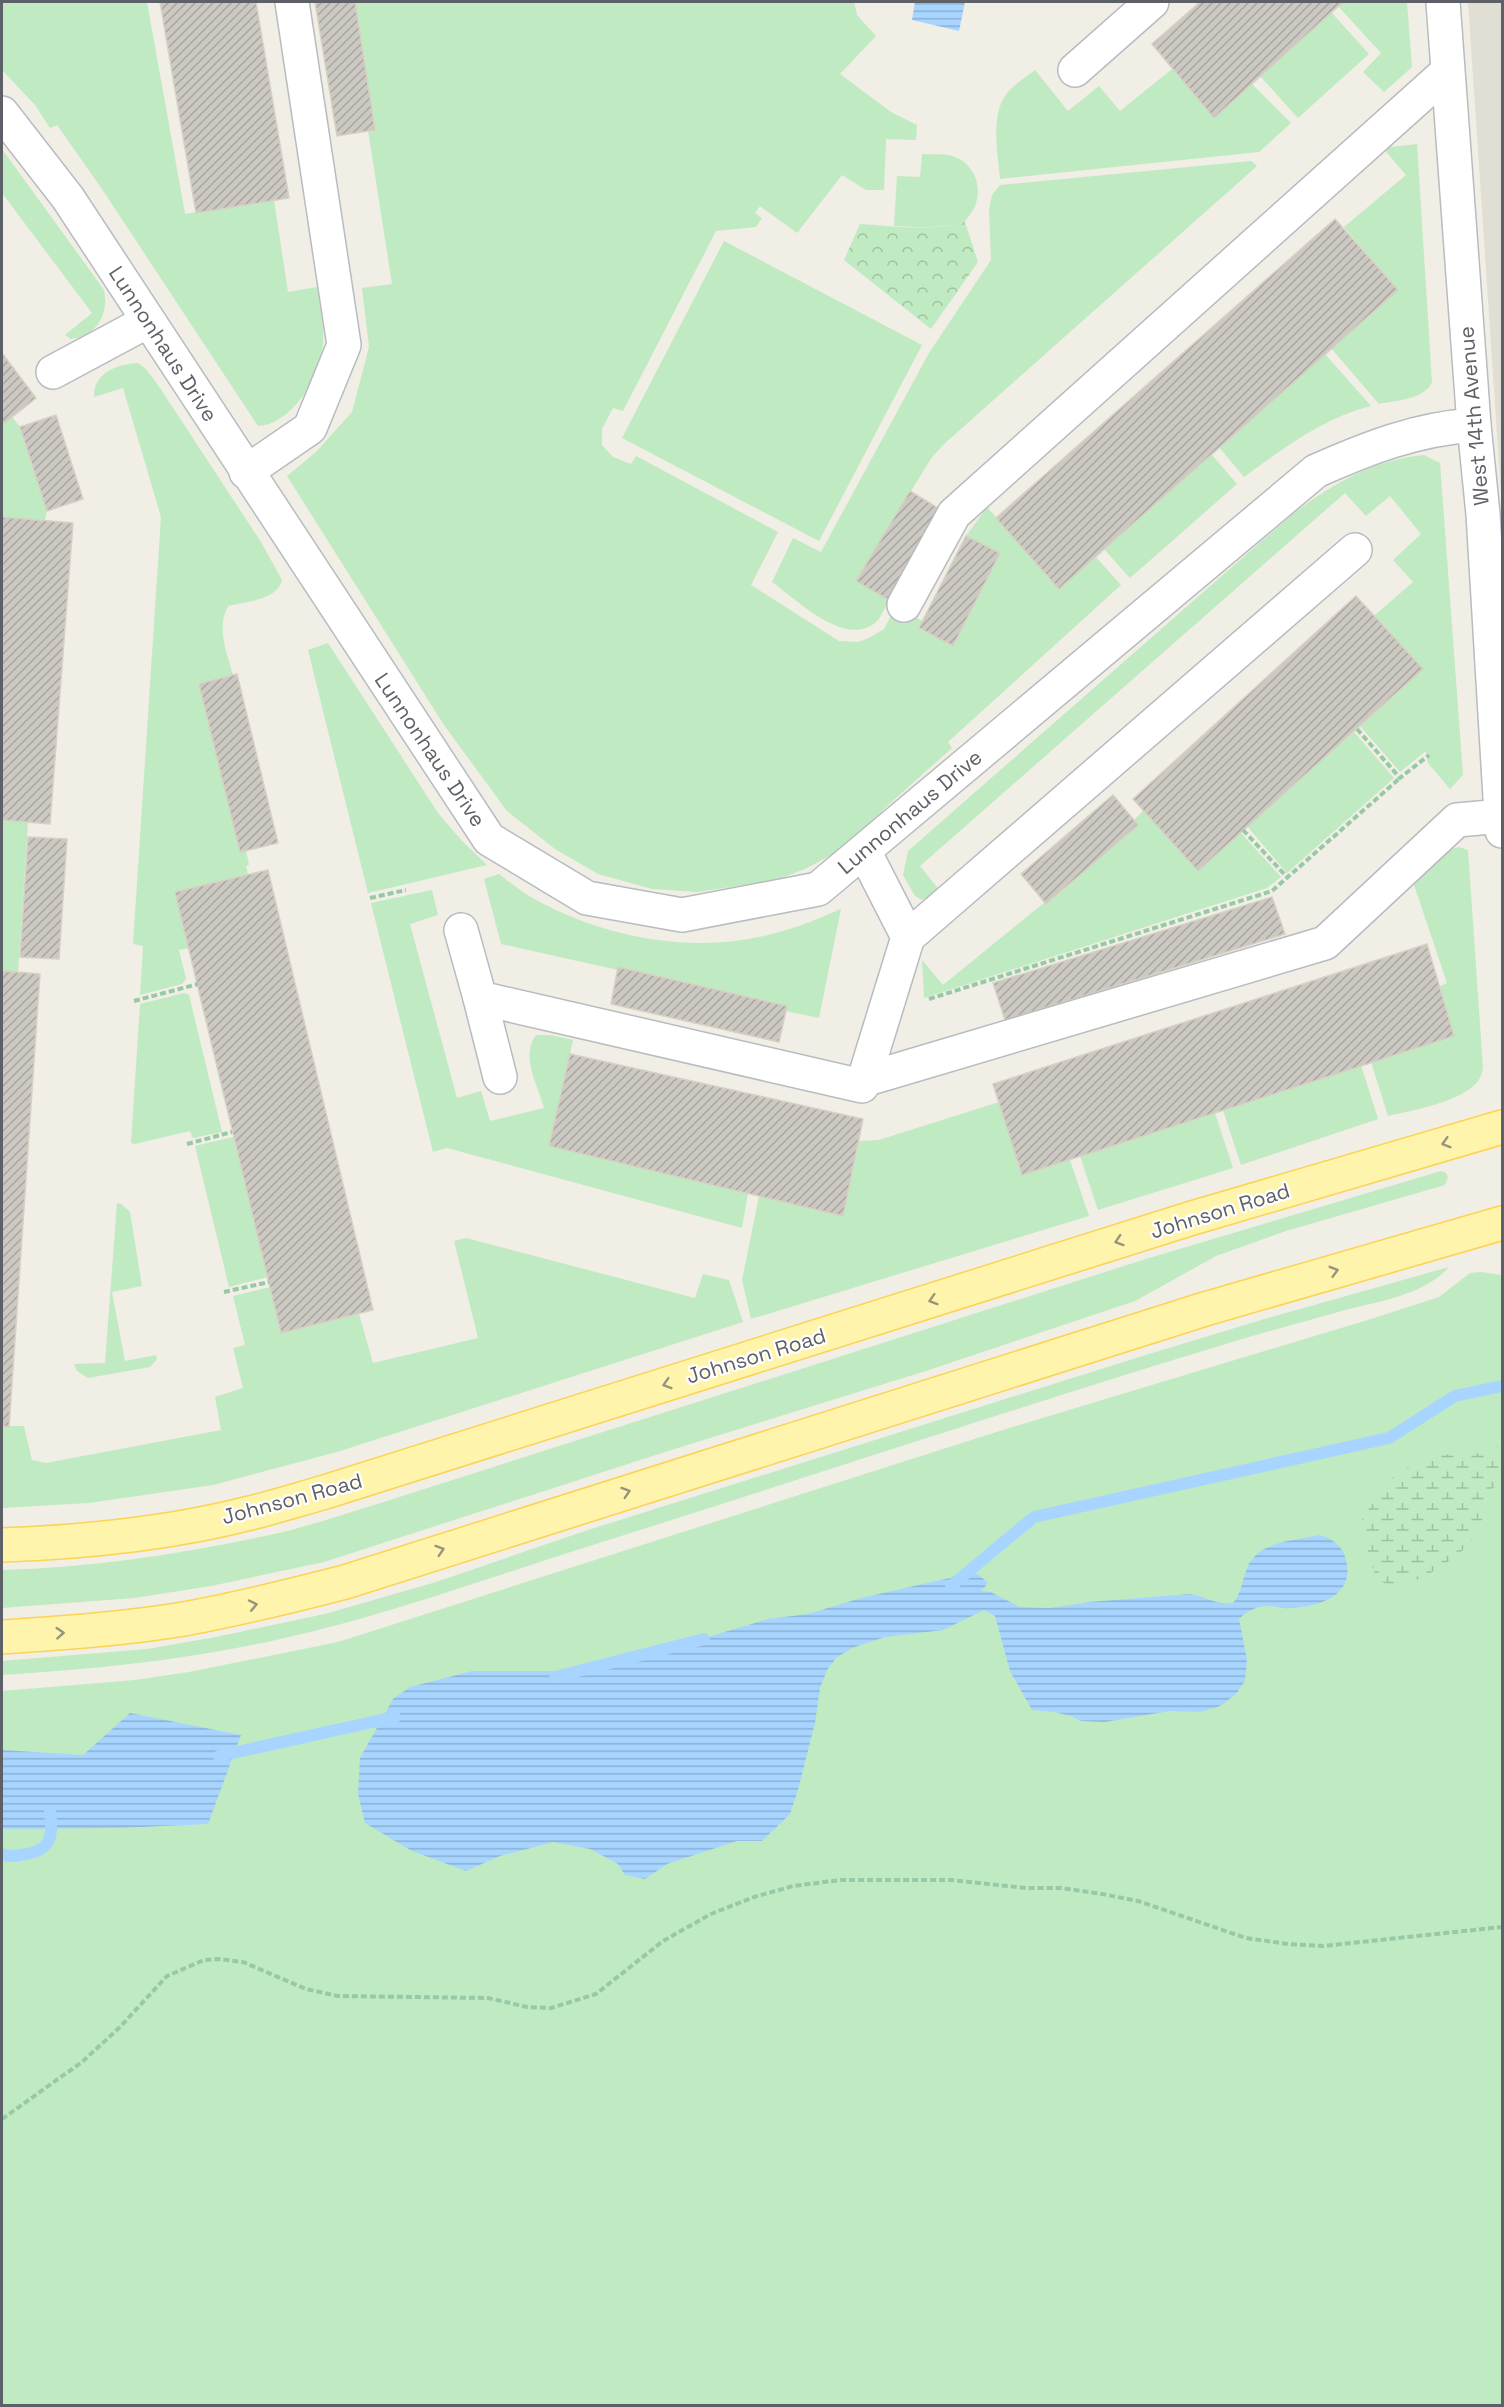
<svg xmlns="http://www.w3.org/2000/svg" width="1504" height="2407" font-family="'Space Grotesk',sans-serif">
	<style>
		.education { fill: #e1ded4 }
		.grass { fill: #c0eac1 }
		.forest { fill: url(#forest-crowns) }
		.wetland { fill: url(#wetland-marsh) }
		.water { fill: url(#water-rules) }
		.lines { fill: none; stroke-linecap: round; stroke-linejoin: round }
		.stream { stroke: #a7d5ff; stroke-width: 12 }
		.building { fill: url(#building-hatch); stroke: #d6d1c3; stroke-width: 1.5 }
		.minor-casing { stroke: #b8bbc0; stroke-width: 36 }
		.major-casing { stroke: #fdd352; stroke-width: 36 }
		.path { stroke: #97c9a7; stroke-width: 4; stroke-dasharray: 6 3; stroke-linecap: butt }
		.minor { stroke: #fff; stroke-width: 33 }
		.major { stroke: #fff4ac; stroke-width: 33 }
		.oneway { stroke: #96947f }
		.labels { text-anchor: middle; stroke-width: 4.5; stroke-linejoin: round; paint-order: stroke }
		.street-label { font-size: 21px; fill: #5d6167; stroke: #fff }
	</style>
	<defs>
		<pattern id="forest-crowns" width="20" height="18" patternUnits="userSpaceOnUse" patternTransform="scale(1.5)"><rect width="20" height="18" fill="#c0eac1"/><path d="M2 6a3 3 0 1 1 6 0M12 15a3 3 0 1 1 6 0" fill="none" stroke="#9fc1a1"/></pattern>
		<pattern id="wetland-marsh" width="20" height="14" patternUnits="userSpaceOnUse" patternTransform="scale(1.5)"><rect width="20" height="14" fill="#c0eac1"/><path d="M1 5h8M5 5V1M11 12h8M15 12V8" fill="none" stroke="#9fc1a1"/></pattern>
		<pattern id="water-rules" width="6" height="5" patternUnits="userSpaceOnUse" patternTransform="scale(1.5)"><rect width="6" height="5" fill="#a7d5ff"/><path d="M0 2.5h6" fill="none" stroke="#8bb0d2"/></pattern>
		<pattern id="building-hatch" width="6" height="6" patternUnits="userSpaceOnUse" patternTransform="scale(1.5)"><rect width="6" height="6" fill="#ccc8c2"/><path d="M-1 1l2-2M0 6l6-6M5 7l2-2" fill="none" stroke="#a9a6a1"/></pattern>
	</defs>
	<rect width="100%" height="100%" fill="#f0eee5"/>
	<polygon class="education" points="1468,2 1502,2 1502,509"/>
	<g class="grass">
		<path d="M2 2H147L185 214 274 200 288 292 317 287C320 309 326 331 322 353 317 381 290 425 258 426L102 189 57 125 50 128 35 105 2 70Z"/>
		<polygon points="348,2 854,2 857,15 876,36 840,74 891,112 917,125 916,140 886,139 884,190 866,190 842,175 797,233 760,206 755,213 762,218 756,227 716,231 623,411 613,408 602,429 602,445 613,457 631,464 636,456 778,532 751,585 839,641 858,642 869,638 884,629 897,605 922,621 919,629 953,646 1000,553 966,536 987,507 1059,588 1095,556 1121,585 948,742 952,748 887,806 857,836 833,854 805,869 776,880 698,892 652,889 598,874 555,849 507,811 444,725 287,476 316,452 352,412 369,347 362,288 392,284"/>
		<polygon points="1343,2 1407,2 1412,67 1384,92 1363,72 1381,53 1338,6"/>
		<polygon points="1331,12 1369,54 1298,118 1260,76"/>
		<path d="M1172 69 1214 118 1252 84 1291 123 1259 152 1000 179C998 153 989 112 1009 91 1016 83 1026 77 1035 70L1068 111 1099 86 1120 111Z"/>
		<path d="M1417 144 1432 382C1424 400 1397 400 1379 404L1331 348 1398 290 1344 227 1406 175 1383 148Z"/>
		<path d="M2 149 104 290C109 314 97 336 71 339L65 335 92 313 2 193Z"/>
		<path d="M922 154C932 155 946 153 955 157 974 164 983 187 975 206 973 211 968 217 965 222 942 229 918 227 894 226L897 176 920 177Z"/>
		<path d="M1251 161 1257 166 944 444 932 457 856 580 889 600C885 607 882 616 877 621 847 650 797 600 772 582L793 538 821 552 929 353 991 260 989 211 992 195 1000 185Z"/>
		<polygon points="724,241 922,345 819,541 622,438"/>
		<path d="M1325 354 1371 406C1323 418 1284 448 1244 477L1219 447Z"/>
		<path d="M138 363 146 369 160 388 261 542 282 580C278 600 244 602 228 606 216 628 227 653 233 675L199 684 240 851 246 850 249 865 246 866 248 875 189 948 179 950 186 979 182 984 140 995 143 946 133 944 161 517 123 388 94 397C93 373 117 364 138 363Z"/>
		<polygon points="12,417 20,427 47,511 45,520 2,517 2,425"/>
		<polygon points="1211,454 1237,484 1130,578 1103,548"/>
		<path d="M1424 455 1440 463 1463 775 1450 789 1428 763 1426 751 1400 772 1360 726 1423 669 1374 616 1413 582 1393 560 1421 534 1390 496 1366 516 1345 493 920 866 940 891 922 900 915 896 903 875 908 851 1289 517C1329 486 1372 460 1424 455Z"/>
		<polygon points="328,643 438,813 462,841 487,865 368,893 308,650"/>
		<polygon points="1354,732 1394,778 1287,873 1247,826"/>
		<polygon points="1144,810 1240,832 1281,877 1267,888 924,998 922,960 943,985 1045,902 1047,904 1138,825 1134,820"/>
		<polygon points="2,820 28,822 18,973 2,971"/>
		<path d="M1459 847 1468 850 1483 1068C1482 1072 1481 1077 1478 1081 1462 1102 1413 1110 1388 1116L1371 1062 1454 1036 1440 986 1447 983 1412 879 1448 850Z"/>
		<path d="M499 874C511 883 523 893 536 900 608 939 697 955 776 933 799 927 820 918 841 909L819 1018 786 1011 787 1006 619 967 618 970 501 944 484 879Z"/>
		<path d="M432 890 438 915 410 924 457 1098 481 1091 490 1121 544 1108C538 1085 520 1057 536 1035H550L573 1040 549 1146 748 1193 742 1228 447 1148 433 1152 371 903Z"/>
		<polygon points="184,993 189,995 222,1132 193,1138 190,1131 135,1144 131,1143 140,1004"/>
		<polygon points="1361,1065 1378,1119 1241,1165 1223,1110"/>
		<polygon points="999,1102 1022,1175 1070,1160 1089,1216 751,1319 742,1280 759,1196 843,1216 859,1141 879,1140"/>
		<polygon points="1215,1113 1233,1168 1098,1210 1080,1156"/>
		<polygon points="233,1137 268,1277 229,1287 195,1146"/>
		<path d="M1441 1171 1446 1173 1448 1177 1445 1185 1286 1231 1216 1256 1135 1301 929 1370 668 1451 324 1562 211 1586 134 1598 2 1608V1570C96 1567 190 1553 283 1532 312 1525 341 1515 371 1506L1146 1259Z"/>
		<polygon points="117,1203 121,1204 130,1212 142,1286 112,1292 125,1361 156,1355 157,1359 150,1367 88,1378 77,1371 74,1364 105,1363"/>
		<polygon points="466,1238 695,1298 703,1274 729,1280 743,1322 337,1452 213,1485 89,1503 2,1508 2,1426 24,1426 32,1460 46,1463 221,1430 215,1397 243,1388 233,1348 245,1345 233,1296 270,1287 281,1333 359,1314 373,1363 478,1338 454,1241"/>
		<path d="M1449 1267C1424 1296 1374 1302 1338 1312 1302 1322 1265 1332 1229 1343 1018 1407 809 1477 599 1543 493 1576 389 1615 280 1639 188 1660 95 1669 2 1675V1661L147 1649 216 1637 325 1614 436 1582 585 1531 1149 1354 1268 1318Z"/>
		<polygon points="1481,1272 1502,1275 1502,2405 2,2405 2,1691 135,1680 189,1672 338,1642 1009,1428 1371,1319 1439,1297 1470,1273"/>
	</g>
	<path class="forest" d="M965 222 978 262 931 329 844 260 860 224C894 226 932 232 965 222Z"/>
	<path class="wetland" d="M1502 1445V1483L1491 1489C1486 1507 1482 1527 1471 1542 1459 1557 1413 1587 1395 1586 1389 1586 1382 1582 1377 1579L1369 1558 1362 1518 1396 1473 1431 1455 1478 1453Z"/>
	<g class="water">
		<polygon points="915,2 965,2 959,31 912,20"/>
		<path d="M1320 1535C1331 1539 1339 1543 1344 1554 1359 1593 1323 1606 1291 1608 1282 1609 1272 1605 1264 1606 1255 1607 1245 1613 1239 1619L1247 1660 1245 1681 1236 1694 1220 1706 1201 1712 1170 1711 1105 1722 1081 1721 1071 1716 1054 1712 1032 1710 1010 1671 995 1616 984 1610 943 1630 885 1637 852 1648 836 1658 827 1670 820 1688 815 1723 798 1790 790 1814 762 1841H737L667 1864 645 1879 625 1875 618 1864 590 1849 553 1842 500 1856 466 1871 412 1851 365 1823 358 1794 360 1758 393 1699 410 1687 472 1671H552L584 1674 768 1619 808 1614 861 1598 945 1579 978 1574 988 1583 981 1591 991 1592 1020 1607 1049 1608 1089 1602 1190 1594C1207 1597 1216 1605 1233 1603 1243 1591 1242 1577 1249 1564 1262 1540 1296 1541 1320 1535Z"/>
		<polygon points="130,1713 241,1735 208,1824 118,1828 2,1829 2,1750 83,1755"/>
	</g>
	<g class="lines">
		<g class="stream">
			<polyline points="951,1586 1034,1517 1389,1438 1455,1396 1502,1386"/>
			<polyline points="555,1677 704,1639"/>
			<polyline points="219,1756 395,1717"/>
			<path d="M2 1854C8 1857 13 1856 20 1855 49 1852 54 1840 50 1812"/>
		</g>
	</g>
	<g class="building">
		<polygon points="160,2 256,2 289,198 196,213"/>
		<polygon points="315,2 355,2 375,130 337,136"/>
		<polygon points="1200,2 1343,2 1214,118 1152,44"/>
		<polygon points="1335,219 1398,290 1059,589 996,518"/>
		<polygon points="2,353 36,398 2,425"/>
		<polygon points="56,415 83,499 47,511 20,427"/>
		<polygon points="910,491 943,511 889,600 856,581"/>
		<polygon points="2,517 73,523 50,824 2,820"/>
		<polygon points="966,536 1000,553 953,646 919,628"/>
		<polygon points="1356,596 1423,669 1198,871 1133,799"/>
		<polygon points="237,674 278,843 240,852 199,684"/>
		<polygon points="1113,795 1138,825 1046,904 1021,874"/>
		<polygon points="28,837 67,839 59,959 20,957"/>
		<polygon points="268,870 373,1310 281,1333 175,892"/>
		<polygon points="1272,897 1285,934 1005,1020 993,983"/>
		<polygon points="1427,944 1454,1036 1022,1175 993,1084"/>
		<polygon points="618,967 787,1006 779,1042 611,1004"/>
		<polygon points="2,971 40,974 9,1427 2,1426"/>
		<polygon points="570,1054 863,1119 843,1216 549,1146"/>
	</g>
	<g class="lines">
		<g class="minor-casing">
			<g id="minor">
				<polyline points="1443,2 1474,425 1483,514 1502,831"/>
				<polyline points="1075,70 1152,2"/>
				<path d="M2 113 68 198 489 839 587 898 682 915 818 889 1316 471C1368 448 1416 429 1474 425"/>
				<polyline points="53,372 148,321"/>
				<polyline points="246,472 310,428 344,345 292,2"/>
				<polyline points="904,605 954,514 1447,72"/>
				<polyline points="461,930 480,998 862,1086 908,937 864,851"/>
				<polyline points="908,937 1355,550"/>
				<polyline points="480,998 500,1077"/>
				<polyline points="864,1080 1325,943 1457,820 1502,816"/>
			</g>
		</g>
		<g class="major-casing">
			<g id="major">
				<path d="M2 1545C85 1542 169 1534 250 1513 275 1507 300 1499 325 1492L1189 1219 1502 1127"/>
				<path d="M2 1637C62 1633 123 1629 184 1619 238 1609 291 1596 345 1582L1205 1309 1502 1223"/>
			</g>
		</g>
		<g class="path">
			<polyline points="1357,729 1400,778 1429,755"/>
			<polyline points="1243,830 1287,877"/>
			<polyline points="370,898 406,890"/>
			<polyline points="929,999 1272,891 1400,778"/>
			<polyline points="134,1001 198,984"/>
			<polyline points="187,1144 232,1132"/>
			<polyline points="224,1292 269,1282"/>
			<polyline points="2,2119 82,2062 119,2028 167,1976 204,1960 219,1959 243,1962 306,1989 338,1996 488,1998 527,2007 551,2008 596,1994 663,1941 711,1914 754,1897 793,1886 841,1880 951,1880 1026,1888 1061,1888 1102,1894 1138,1901 1246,1938 1288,1944 1323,1946 1502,1927"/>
		</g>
		<use href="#minor" class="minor"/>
		<use href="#major" class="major"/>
	</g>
	<defs><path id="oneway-chevron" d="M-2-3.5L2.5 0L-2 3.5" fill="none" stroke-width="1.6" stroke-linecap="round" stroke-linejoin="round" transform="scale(1.5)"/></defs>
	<g class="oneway">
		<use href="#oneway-chevron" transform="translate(1446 1143) rotate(164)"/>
		<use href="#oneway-chevron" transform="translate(1119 1241) rotate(162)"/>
		<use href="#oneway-chevron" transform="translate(1334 1271) rotate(-16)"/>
		<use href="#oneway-chevron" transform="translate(933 1300) rotate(163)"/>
		<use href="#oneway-chevron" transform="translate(667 1384) rotate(163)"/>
		<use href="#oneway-chevron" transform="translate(626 1492) rotate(-18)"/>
		<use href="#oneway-chevron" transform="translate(440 1550) rotate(-18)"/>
		<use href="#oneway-chevron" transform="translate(253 1605) rotate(-12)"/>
		<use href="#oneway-chevron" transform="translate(60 1633) rotate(-4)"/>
	</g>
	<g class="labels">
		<g class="street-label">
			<text transform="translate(163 344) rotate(57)" y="7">Lunnonhaus Drive</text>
			<text transform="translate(1474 416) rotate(-95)" y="7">West 14th Avenue</text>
			<text transform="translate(430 750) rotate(56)" y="7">Lunnonhaus Drive</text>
			<text transform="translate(910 812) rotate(-40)" y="7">Lunnonhaus Drive</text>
			<text transform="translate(1220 1211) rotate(-17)" y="7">Johnson Road</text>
			<text transform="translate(756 1356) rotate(-17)" y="7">Johnson Road</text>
			<text transform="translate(292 1499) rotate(-15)" y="7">Johnson Road</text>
		</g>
	</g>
	<rect width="1504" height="2407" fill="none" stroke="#5d6167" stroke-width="6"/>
</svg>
